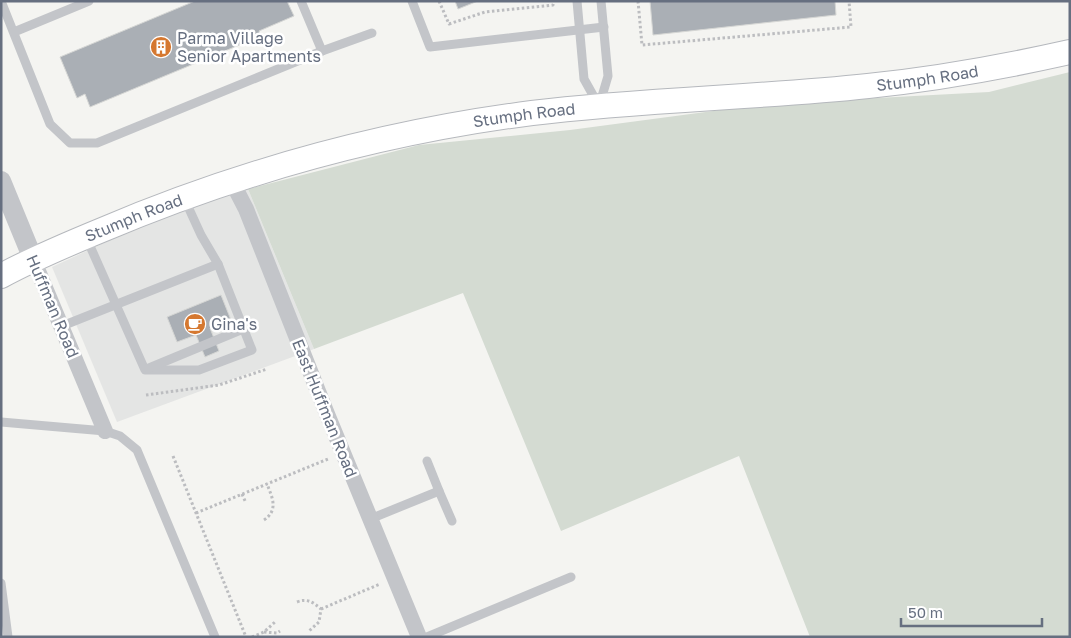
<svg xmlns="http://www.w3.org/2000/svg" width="1071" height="638" font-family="'Golos Text',sans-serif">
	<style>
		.built { fill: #e4e5e4 }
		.green { fill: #d4dbd2 }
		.building { fill: #aaafb5; stroke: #d5d6d4 }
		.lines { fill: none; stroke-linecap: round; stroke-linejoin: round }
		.secondary-casing { stroke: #b5b8bd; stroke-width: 26 }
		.path { stroke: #bcbdc0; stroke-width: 3; stroke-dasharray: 2.5 2.5; stroke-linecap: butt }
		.service { stroke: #c3c5c9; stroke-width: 9 }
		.minor { stroke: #c3c5c9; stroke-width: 16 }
		.tertiary { stroke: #c3c5c9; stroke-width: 20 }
		.secondary { stroke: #fff; stroke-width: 24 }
		.labels { text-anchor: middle; stroke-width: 5; stroke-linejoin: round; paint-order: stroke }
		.poi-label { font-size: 16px; fill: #666f80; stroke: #fff; text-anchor: start }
		.street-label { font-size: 16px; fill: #666f80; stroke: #fff }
	</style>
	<rect width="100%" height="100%" fill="#f4f4f1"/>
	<polygon class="built" points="248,189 314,349 117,422 52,267 134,229 200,203"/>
	<polygon class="green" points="1070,72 1070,637 810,637 739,456 561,531 463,293 314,349 248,189 419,145 570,130 765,104 989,92"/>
	<g class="building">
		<polygon points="195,1 287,1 294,16 259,31 261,36 90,107 85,94 77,98 60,57"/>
		<polygon points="455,1 478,1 458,9"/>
		<polygon points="650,1 835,1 836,15 653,35"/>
		<polygon points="221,295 231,320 210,328 219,351 205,357 196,335 177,342 167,317"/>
	</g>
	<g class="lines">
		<g class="secondary-casing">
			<g id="secondary">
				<path id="s1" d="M1 276C34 258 68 244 102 230 239 172 384 132 532 113 644 99 757 98 868 86 936 79 1003 67 1070 52"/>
			</g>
		</g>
		<g class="path">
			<polyline points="439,1 449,24 485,12 553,5 553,1"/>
			<polyline points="638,1 642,45 851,27 849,1"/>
			<polyline points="146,395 219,385 267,369"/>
			<polyline points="173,456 246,637"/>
			<polyline points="242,494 246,503"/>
			<polyline points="196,513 328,459"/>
			<path d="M264 520C279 510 272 497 267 484"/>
			<path d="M297 602C307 598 313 602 321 609L319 622 309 631"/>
			<polyline points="321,609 380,584"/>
			<polyline points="264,632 277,633 280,631"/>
			<polyline points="252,637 264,632 275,622"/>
		</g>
		<g class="service">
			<polyline points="1,1 50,124 70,143 97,143 322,51 301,1"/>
			<polyline points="412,1 430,47 604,27"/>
			<polyline points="577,1 584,79 598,104"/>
			<polyline points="14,32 89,1"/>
			<polyline points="322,51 372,33"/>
			<polyline points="600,103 608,76 601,1"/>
			<polyline points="86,237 145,370 199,370 252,350 218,264"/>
			<polyline points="62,326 218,264 201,235 185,200"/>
			<polyline points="149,368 243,329"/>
			<polyline points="1,422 105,431 120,436 137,450 215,637"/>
			<polyline points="439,491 452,521"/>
			<polyline points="370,519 439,491 427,461"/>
			<polyline points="1,583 8,637"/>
			<polyline points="427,637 571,577"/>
		</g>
		<g class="minor">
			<polyline points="231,180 246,209 327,414 419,637"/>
			<polyline points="33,259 105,431"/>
		</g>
		<polyline class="tertiary" points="1,181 33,259"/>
		<use href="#secondary" class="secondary"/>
	</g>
	<defs>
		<g id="building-disc" transform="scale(1.125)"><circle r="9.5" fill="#d57830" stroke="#fff"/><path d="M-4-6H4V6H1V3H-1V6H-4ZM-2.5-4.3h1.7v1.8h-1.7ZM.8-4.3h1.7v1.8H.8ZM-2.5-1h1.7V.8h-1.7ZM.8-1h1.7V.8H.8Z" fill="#fff"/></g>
		<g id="cafe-disc" transform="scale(1.125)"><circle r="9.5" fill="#d57830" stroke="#fff"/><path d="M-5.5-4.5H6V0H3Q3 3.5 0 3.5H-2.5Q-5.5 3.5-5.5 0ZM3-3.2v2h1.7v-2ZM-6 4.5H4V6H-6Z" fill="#fff"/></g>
	</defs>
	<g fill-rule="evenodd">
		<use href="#building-disc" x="161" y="47"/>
		<use href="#cafe-disc" x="195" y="324"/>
	</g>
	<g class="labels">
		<g class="poi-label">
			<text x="177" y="44">Parma Village<tspan x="177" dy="18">Senior Apartments</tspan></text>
			<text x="211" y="330">Gina's</text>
		</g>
		<g class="street-label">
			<text dy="6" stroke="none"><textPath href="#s1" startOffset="955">Stumph Road</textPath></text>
			<text dy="6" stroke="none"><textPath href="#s1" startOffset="550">Stumph Road</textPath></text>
			<text dy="6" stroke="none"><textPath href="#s1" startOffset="145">Stumph Road</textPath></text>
			<text transform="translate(53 306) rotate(67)" y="6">Huffman Road</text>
			<text transform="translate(325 408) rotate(68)" y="6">East Huffman Road</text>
		</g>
	</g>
	<rect width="1071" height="638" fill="none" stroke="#666f80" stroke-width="5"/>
	<path d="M901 618v8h141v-8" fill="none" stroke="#666f80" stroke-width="2.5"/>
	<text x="908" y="618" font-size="15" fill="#666f80" stroke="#ffffff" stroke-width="4" paint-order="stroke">50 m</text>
</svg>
